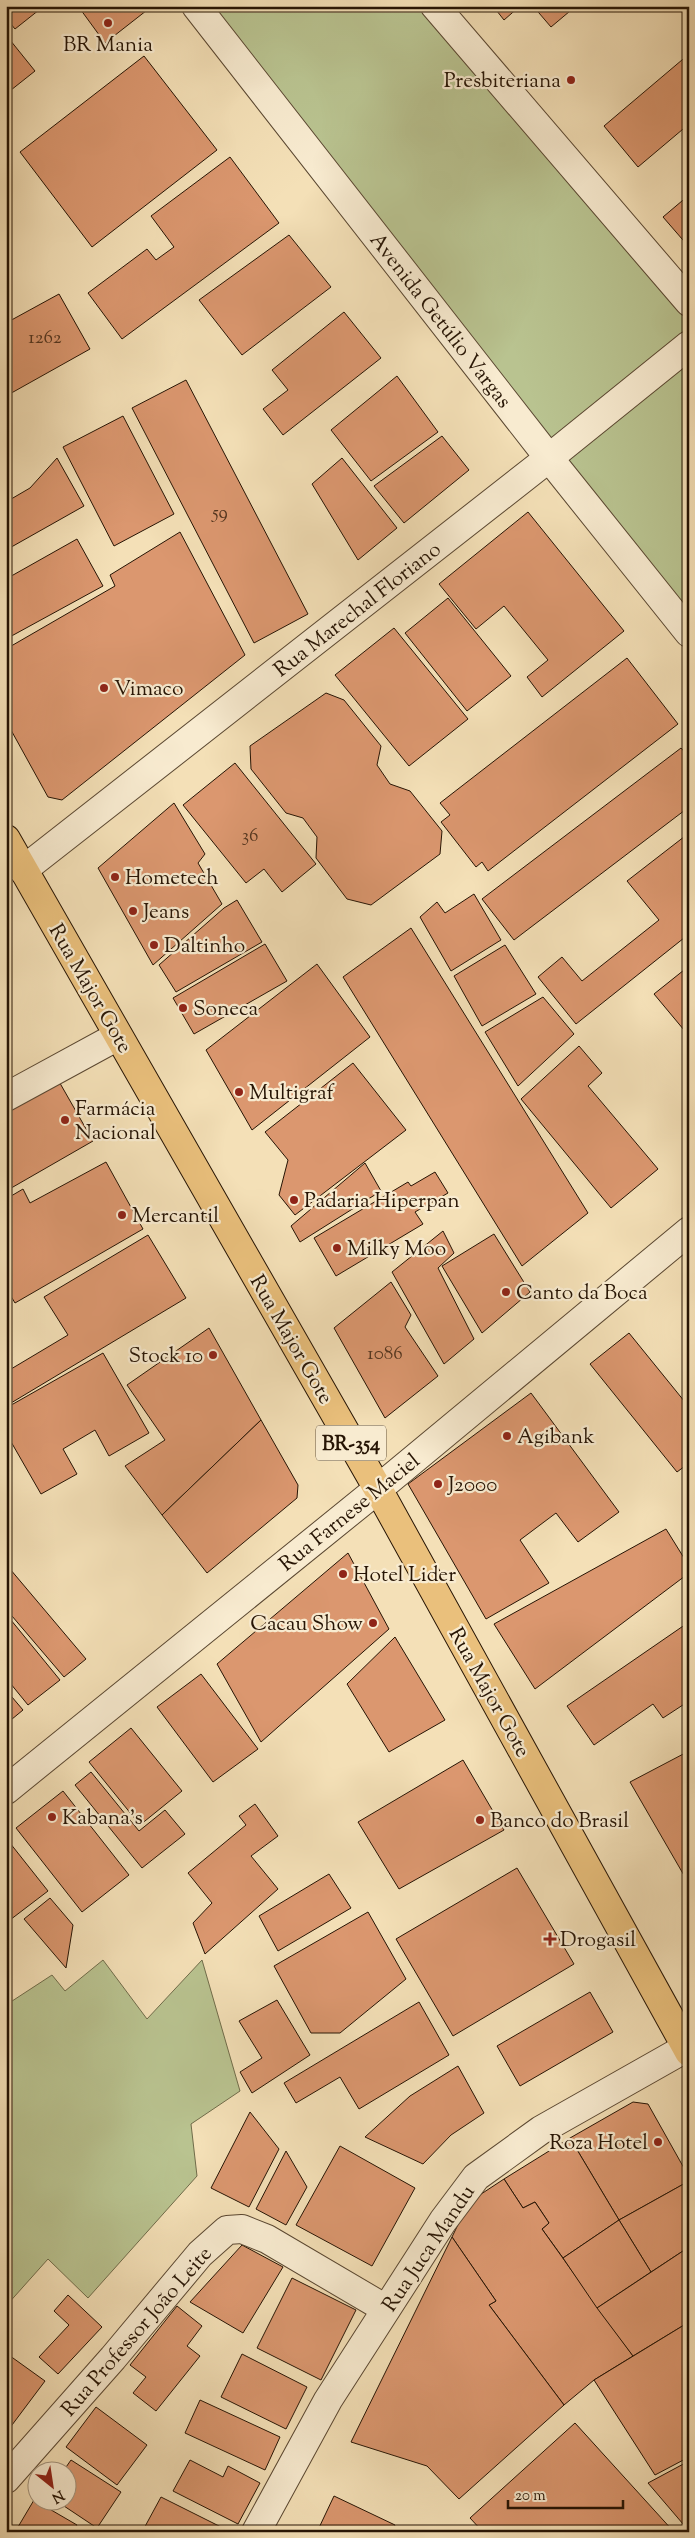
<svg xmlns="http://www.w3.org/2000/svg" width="695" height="2538" font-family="'Sorts Mill Goudy',serif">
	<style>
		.green { fill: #b9c390; stroke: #706c4a }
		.building { fill: #db976f; stroke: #261404 }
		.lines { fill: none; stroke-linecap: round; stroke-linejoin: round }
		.minor-casing { stroke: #5a4731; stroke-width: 30 }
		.major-casing { stroke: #261404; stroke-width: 30 }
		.minor { stroke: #f8ebd0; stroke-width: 28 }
		.major { stroke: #eac07c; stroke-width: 28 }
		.poi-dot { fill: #8f2418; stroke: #f8ebd0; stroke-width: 2 }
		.labels { text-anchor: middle; stroke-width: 4.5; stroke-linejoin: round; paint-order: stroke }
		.number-label { font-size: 19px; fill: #53351f }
		.shield { fill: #f8ebd0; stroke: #655441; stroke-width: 1 }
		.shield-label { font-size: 20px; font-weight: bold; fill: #261404 }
		.poi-label { font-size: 21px; fill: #261404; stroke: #f8ebd0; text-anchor: start }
		.street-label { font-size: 21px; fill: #261404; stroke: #f8ebd0 }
	</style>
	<rect width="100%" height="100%" fill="#f4e0b7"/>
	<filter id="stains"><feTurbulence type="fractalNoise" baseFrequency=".004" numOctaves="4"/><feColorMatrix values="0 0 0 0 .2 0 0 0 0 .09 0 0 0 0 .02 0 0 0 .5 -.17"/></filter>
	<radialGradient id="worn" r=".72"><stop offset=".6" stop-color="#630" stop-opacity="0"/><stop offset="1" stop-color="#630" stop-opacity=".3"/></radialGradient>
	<g class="green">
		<polygon points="196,6 435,6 689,302 689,633"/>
		<polygon points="103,1960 147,2019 202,1960 240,2091 191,2124 197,2176 88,2298 48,2259 6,2306 6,2005 52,1975 65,1991"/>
	</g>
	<g class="building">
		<polygon points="6,6 44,6 15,29 6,18"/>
		<polygon points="78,6 151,6 151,7 105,43"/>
		<polygon points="493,6 520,6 504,20"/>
		<polygon points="533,6 576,6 551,27"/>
		<polygon points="6,35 35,71 6,94"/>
		<polygon points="689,54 689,124 638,167 604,126"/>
		<polygon points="144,56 217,150 92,247 20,152"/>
		<polygon points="230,157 279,223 122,339 88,293 147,249 156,260 174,247 151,216"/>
		<polygon points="689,195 689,247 663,217"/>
		<polygon points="289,235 331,287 242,355 199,300"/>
		<polygon points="59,294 90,349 6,396 6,323"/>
		<polygon points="344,312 381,358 283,435 263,409 288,390 272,370"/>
		<polygon points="397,376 438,432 371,481 331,430"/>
		<polygon points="186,380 308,614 254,643 132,408"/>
		<polygon points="123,416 174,514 114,546 63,447"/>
		<polygon points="442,436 469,470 404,523 374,486"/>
		<polygon points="57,458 84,506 6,550 6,502 30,488"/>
		<polygon points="342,458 397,528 358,560 312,484"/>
		<polygon points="528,512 624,631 542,697 527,677 548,660 504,606 476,629 439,584"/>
		<polygon points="180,532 245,655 62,800 48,797 6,721 6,649 115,586 110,575"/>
		<polygon points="77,539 103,586 6,639 6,579"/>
		<polygon points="448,598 511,676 467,711 405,633"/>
		<polygon points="394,628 468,719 409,766 335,675"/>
		<polygon points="627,658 678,724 488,871 482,862 476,867 441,822 450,815 440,803"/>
		<polygon points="326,693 344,700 381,746 377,765 390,784 410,791 442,831 440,854 371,905 347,899 316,858 317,837 303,818 286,813 251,769 250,746"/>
		<polygon points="681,748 689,757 689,807 514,940 482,899"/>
		<polygon points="235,763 316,864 282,892 264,869 246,883 183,805"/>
		<polygon points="174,803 205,854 198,863 222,904 153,965 98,868"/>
		<polygon points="689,833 689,934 576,1024 538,977 562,957 582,981 659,920 627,881"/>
		<polygon points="474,894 501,940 451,971 420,917 437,902 445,913"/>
		<polygon points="237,900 262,942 176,992 159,965 224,908"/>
		<polygon points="411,928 588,1213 522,1266 343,977"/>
		<polygon points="265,944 287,981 194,1034 173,998"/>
		<polygon points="505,945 536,994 482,1026 454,976"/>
		<polygon points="317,964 370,1037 252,1130 206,1050"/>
		<polygon points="689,966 689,1036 654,994"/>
		<polygon points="543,997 574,1034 518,1086 485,1032"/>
		<polygon points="579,1046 602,1073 588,1086 658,1169 611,1208 521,1099"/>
		<polygon points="353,1063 406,1130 295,1215 279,1195 288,1160 265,1132"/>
		<polygon points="57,1078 93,1141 6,1191 6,1106"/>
		<polygon points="106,1162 143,1229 15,1303 6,1288 6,1199 23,1189 30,1203"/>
		<polygon points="365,1163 381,1191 300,1242 291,1226"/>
		<polygon points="435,1172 448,1193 415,1212 423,1224 336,1276 314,1238 408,1182 411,1186"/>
		<polygon points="443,1231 454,1253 438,1268 474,1339 444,1364 392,1272"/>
		<polygon points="494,1234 530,1292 482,1333 442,1266"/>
		<polygon points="148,1235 186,1298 6,1406 6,1372 68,1335 44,1297"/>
		<polygon points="391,1282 411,1315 405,1327 438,1376 385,1418 334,1328"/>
		<polygon points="209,1328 261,1420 162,1515 125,1466 165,1440 127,1385"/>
		<polygon points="629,1333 689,1407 689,1463 677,1472 590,1364"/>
		<polygon points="103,1353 149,1433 109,1456 95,1430 63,1449 77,1474 41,1494 6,1433 6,1408"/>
		<polygon points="531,1393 619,1512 578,1542 556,1513 520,1540 549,1583 486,1619 408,1484"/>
		<polygon points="261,1420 298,1485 297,1498 207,1573 162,1515"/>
		<polygon points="666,1529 689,1566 689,1573 535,1689 494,1624"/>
		<polygon points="348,1553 389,1629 261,1742 217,1664"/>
		<polygon points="10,1569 86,1659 64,1677 6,1609 6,1572"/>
		<polygon points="6,1614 60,1680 28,1705 6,1678"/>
		<polygon points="689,1622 689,1701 663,1718 653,1704 594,1745 567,1706"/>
		<polygon points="395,1637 445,1720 389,1752 347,1684"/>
		<polygon points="201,1674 258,1749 213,1782 157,1707"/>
		<polygon points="6,1690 23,1710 6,1724"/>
		<polygon points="131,1728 182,1791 140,1825 89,1762"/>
		<polygon points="689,1751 689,1884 630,1782"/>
		<polygon points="463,1760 504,1830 399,1889 358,1822"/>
		<polygon points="91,1772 139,1831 165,1810 185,1834 142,1868 75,1785"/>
		<polygon points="63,1791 129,1875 82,1912 16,1828"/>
		<polygon points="255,1804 278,1836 251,1856 278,1889 205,1954 193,1923 212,1903 188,1873 246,1825 239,1816"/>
		<polygon points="6,1838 48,1891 6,1923"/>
		<polygon points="517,1868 574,1964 453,2036 396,1939"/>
		<polygon points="329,1874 351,1908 278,1951 259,1916"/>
		<polygon points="50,1898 73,1925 66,1968 24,1919"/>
		<polygon points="368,1912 406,1979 340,2033 311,2033 274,1966"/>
		<polygon points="590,1992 613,2032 520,2086 497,2046"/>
		<polygon points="277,2000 310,2055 252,2093 240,2072 262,2058 239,2021"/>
		<polygon points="419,2002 449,2055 359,2109 340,2077 296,2103 284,2083"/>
		<polygon points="458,2066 484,2113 451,2135 423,2164 365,2137 410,2096"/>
		<polygon points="633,2102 648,2104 689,2177 689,2181 619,2220 570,2138"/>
		<polygon points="250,2112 279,2149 249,2207 211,2188"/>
		<polygon points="570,2138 619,2220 563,2258 542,2229 549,2223 535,2202 523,2208 504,2179"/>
		<polygon points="340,2146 415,2188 372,2266 296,2225"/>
		<polygon points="286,2151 307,2187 286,2225 256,2209"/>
		<polygon points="504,2179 523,2208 535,2202 549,2223 542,2229 633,2356 594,2380 564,2405 489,2305 496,2301 452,2237 469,2202"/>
		<polygon points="689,2181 689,2247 651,2272 619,2220"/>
		<polygon points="619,2220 651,2272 597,2308 563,2258"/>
		<polygon points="452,2237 496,2301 489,2305 564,2405 459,2499 427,2466 351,2442"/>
		<polygon points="242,2245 283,2267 243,2333 190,2302"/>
		<polygon points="689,2247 689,2322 633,2356 597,2308"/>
		<polygon points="292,2278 356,2310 321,2380 257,2348"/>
		<polygon points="68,2295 102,2327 58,2374 39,2357 69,2325 54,2311"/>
		<polygon points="177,2306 202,2326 187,2346 200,2356 156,2411 133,2393 146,2377 130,2365"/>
		<polygon points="689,2322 689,2457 655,2475 594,2380"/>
		<polygon points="6,2353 45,2381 6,2433"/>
		<polygon points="242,2354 307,2387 286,2429 221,2397"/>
		<polygon points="200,2400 280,2437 265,2470 185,2433"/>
		<polygon points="96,2407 147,2445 117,2485 66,2447"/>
		<polygon points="575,2423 674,2532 483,2532 470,2518"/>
		<polygon points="71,2460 121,2492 97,2528 55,2500 68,2500 68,2470 64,2470"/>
		<polygon points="190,2460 223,2477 228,2466 260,2483 238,2524 173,2491"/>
		<polygon points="689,2461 689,2531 648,2483"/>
		<polygon points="334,2496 395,2525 392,2532 317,2532"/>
		<polygon points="161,2497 231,2532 142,2532"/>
		<polygon points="34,2500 77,2525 72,2532 15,2532"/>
	</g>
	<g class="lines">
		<g class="minor-casing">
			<g id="minor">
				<polyline points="196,6 549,458 689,633"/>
				<polyline points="435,6 689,302"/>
				<polyline points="23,870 549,458 689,345"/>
				<polyline points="6,1097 118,1036"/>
				<polyline points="6,1790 378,1489 689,1231"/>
				<polyline points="6,2479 113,2358 200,2254 227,2230 242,2229 267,2239 386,2309"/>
				<polyline points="256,2532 328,2400 443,2221 476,2177 541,2130 686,2048"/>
			</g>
		</g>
		<g class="major-casing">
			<polyline id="major" points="6,839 378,1489 689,2052"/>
		</g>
		<use href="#minor" class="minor"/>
		<use href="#major" class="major"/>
	</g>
	<g class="poi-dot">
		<circle cx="108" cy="23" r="5"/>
		<circle cx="571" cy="80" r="5"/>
		<circle cx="104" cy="688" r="5"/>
		<circle cx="115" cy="877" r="5"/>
		<circle cx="133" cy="911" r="5"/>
		<circle cx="154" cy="945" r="5"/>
		<circle cx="183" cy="1008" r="5"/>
		<circle cx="239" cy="1092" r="5"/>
		<circle cx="65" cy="1120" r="5"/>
		<circle cx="294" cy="1200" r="5"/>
		<circle cx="122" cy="1215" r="5"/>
		<circle cx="337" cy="1248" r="5"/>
		<circle cx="506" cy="1292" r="5"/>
		<circle cx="213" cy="1355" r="5"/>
		<circle cx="507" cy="1436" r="5"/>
		<circle cx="438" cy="1484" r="5"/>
		<circle cx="343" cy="1574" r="5"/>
		<circle cx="373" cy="1623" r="5"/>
		<circle cx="52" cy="1817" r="5"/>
		<circle cx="480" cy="1820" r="5"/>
		<path d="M547.5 1931.5h5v5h5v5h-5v5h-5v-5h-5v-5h5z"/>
		<circle cx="658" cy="2142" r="5"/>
	</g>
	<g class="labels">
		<g class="number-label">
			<text x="45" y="343">1262</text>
			<text x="220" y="518">59</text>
			<text x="250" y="841">36</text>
			<text x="385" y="1359">1086</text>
		</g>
		<rect class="shield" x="316" y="1425.5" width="70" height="35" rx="4"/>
		<g class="shield-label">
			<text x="351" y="1450">BR-354</text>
		</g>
		<g class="poi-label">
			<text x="108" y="51" text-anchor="middle">BR Mania</text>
			<text x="561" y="87" text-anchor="end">Presbiteriana</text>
			<text x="114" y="695">Vimaco</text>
			<text x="125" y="884">Hometech</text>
			<text x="143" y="918">Jeans</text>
			<text x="164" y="952">Daltinho</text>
			<text x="193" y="1015">Soneca</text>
			<text x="249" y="1099">Multigraf</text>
			<text x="75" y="1115">Farmácia<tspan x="75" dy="24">Nacional</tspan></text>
			<text x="304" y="1207">Padaria Hiperpan</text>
			<text x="132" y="1222">Mercantil</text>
			<text x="347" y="1255">Milky Moo</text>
			<text x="516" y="1299">Canto da Boca</text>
			<text x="203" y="1362" text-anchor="end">Stock 10</text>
			<text x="517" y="1443">Agibank</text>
			<text x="448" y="1491">J2000</text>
			<text x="353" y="1581">Hotel Lider</text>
			<text x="363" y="1630" text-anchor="end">Cacau Show</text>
			<text x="62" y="1824">Kabana's</text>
			<text x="490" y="1827">Banco do Brasil</text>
			<text x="560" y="1946">Drogasil</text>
			<text x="648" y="2149" text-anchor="end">Roza Hotel</text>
		</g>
		<g class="street-label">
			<text transform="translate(441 320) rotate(52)" y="7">Avenida Getúlio Vargas</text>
			<text transform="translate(357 609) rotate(-38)" y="7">Rua Marechal Floriano</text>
			<text transform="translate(91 988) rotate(60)" y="7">Rua Major Gote</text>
			<text transform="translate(292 1339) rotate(60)" y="7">Rua Major Gote</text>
			<text transform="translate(349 1512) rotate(-39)" y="7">Rua Farnese Maciel</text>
			<text transform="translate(490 1692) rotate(61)" y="7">Rua Major Gote</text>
			<text transform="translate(428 2248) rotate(-56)" y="7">Rua Juca Mandu</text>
			<text transform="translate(136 2331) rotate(-49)" y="7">Rua Professor João Leite</text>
		</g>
	</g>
	<rect width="695" height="2538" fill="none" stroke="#f4e0b7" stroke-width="25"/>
	<rect x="8" y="8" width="680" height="2523" fill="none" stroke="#261404" stroke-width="2.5"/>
	<rect x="12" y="12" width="670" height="2513" fill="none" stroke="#261404"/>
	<g transform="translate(52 2486) rotate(150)"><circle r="24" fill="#f8ebd0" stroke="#a4957e"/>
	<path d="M0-4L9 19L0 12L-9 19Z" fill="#8f2418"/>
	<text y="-8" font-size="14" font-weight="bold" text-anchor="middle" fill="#261404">N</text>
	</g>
	<path d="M508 2500v8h115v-8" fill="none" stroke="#261404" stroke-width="2.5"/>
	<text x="515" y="2500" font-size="15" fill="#261404" stroke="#f8ebd0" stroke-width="4" paint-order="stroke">20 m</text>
	<rect width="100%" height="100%" filter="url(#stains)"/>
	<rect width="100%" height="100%" fill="url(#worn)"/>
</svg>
